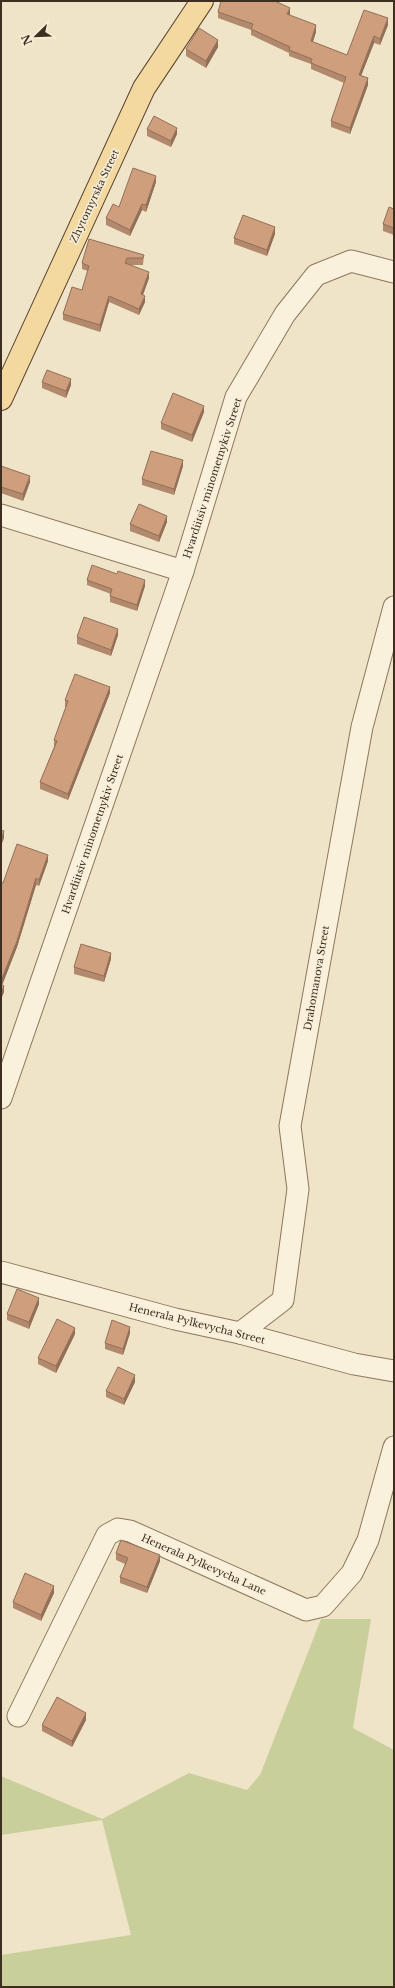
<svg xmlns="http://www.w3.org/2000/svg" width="395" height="1988" font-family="'Libre Baskerville',serif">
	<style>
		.green { fill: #c9cf9b }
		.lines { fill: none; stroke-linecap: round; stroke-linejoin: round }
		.minor-casing { stroke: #8d765c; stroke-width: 23 }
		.major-casing { stroke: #5b4430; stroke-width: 24 }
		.minor { stroke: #faf1dc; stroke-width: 21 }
		.major { stroke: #f3d9a0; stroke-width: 22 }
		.wall { fill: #b2896c }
		.shaded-wall { fill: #916f58 }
		.building { fill: #cf9f7d; stroke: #916f58 }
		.labels { text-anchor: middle; stroke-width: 3; stroke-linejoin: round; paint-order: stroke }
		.street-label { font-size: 10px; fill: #3d2e20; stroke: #f7eed8 }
	</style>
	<rect width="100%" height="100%" fill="#f0e4c8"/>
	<polygon class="green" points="321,1619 371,1619 353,1728 394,1750 394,1987 1,1987 1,1955 131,1935 102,1820 1,1835 1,1776 102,1819 189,1773 247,1790 260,1775"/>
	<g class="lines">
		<g class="minor-casing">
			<g id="minor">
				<polyline points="1,515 183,571"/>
				<polyline points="1,1098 183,571 236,397 285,314 316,275 351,261 394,272"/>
				<polyline points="1,1272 175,1319 240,1333 354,1364 394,1371"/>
				<polyline points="240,1333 283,1300 298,1189 290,1126 362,727 394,607"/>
				<polyline points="18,1716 107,1535 118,1529 130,1531 306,1610 323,1606 352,1573 368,1540 394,1447"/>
			</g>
		</g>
		<g class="major-casing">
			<polyline id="major" points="1,399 144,88 202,1"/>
		</g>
		<use href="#minor" class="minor"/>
		<use href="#major" class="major"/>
	</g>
	<g class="wall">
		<polygon points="218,12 290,14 290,15 316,32 313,42 347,55 388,25 380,45 374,43 361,76 368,85 350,134 331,127 331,121 344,83 311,69 311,64 289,56 289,53 251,35 251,30 218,18"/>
		<polygon points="218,47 206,68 186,56 186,49"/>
		<polygon points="147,129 177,134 171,147 147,136"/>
		<polygon points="156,182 146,212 142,210 130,236 106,225 106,218 119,207"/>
		<polygon points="394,209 394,235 383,231 383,224"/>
		<polygon points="275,234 267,256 234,244 234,238"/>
		<polygon points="144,255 143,265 129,265 149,278 143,295 145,302 139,315 109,302 100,332 63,320 63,314 82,290 88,271 82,269 82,263"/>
		<polygon points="42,382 71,385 66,398 42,388"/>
		<polygon points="204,412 192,442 161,429 161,423"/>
		<polygon points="1,466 30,482 23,501 1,493"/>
		<polygon points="183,466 174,495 142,485 142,479"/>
		<polygon points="167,522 159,542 130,531 130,524"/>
		<polygon points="87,580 145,586 137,611 110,602 110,596 111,594 87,585"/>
		<polygon points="118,635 111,656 77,644 77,637"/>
		<polygon points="110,693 68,800 40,789 40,782 54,747 54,740 66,707 65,707 65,700"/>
		<polygon points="48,861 39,886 36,885 17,947 2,985 4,992 1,999 3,883"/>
		<polygon points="111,959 104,982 74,974 74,967"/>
		<polygon points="39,1304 29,1329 7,1320 7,1314"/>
		<polygon points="130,1333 123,1355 105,1349 105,1343"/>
		<polygon points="75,1334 56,1373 38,1364 38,1358"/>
		<polygon points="135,1382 124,1405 106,1397 106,1391"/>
		<polygon points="116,1553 160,1561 147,1593 120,1583 120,1577 125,1564 116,1560"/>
		<polygon points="54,1593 41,1621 13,1608 13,1602"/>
		<polygon points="86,1720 72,1747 42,1731 42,1725"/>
	</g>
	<g class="shaded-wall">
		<polygon points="290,8 290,14 287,21 287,14"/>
		<polygon points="388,18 388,25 380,45 380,39"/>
		<polygon points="316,25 316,32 311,47 311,41"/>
		<polygon points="374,36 374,43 359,81 359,75"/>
		<polygon points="218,40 218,47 206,68 206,61"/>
		<polygon points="368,78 368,85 350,134 350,128"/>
		<polygon points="177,128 177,134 171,147 171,141"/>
		<polygon points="156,176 156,182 146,212 146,205"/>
		<polygon points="142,204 142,210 130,236 130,230"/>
		<polygon points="275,227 275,234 267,256 267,250"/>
		<polygon points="149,272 149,278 141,300 141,294"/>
		<polygon points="109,296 109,302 100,332 100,325"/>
		<polygon points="145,296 145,302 139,315 139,309"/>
		<polygon points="71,379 71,385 66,398 66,391"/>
		<polygon points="204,406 204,412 192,442 192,435"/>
		<polygon points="183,460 183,466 174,495 174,489"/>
		<polygon points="30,476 30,482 23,501 23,494"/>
		<polygon points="167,516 167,522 159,542 159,536"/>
		<polygon points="145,580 145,586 137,611 137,605"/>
		<polygon points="118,629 118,635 111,656 111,650"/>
		<polygon points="110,687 110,693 68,800 68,794"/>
		<polygon points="4,831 4,838 1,846 1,840"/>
		<polygon points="48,855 48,861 39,886 39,880"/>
		<polygon points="36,878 36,885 17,947 1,988 1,981"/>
		<polygon points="111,953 111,959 104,982 104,976"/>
		<polygon points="4,986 4,992 1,999 1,993"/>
		<polygon points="39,1298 39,1304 29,1329 29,1322"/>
		<polygon points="130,1327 130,1333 123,1355 123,1349"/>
		<polygon points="75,1328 75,1334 56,1373 56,1366"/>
		<polygon points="135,1375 135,1382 124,1405 124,1399"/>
		<polygon points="160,1555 160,1561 147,1593 147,1587"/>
		<polygon points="54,1586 54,1593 41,1621 41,1615"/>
		<polygon points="86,1713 86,1720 72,1747 72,1741"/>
	</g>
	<g class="building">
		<polygon points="221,1 275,1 290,8 287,14 316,25 311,41 347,55 364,10 388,18 380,39 374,36 359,75 368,78 350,128 331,121 346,77 311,63 312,59 289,50 290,47 251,29 253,24 218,12"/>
		<polygon points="199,28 218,40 206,61 186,49"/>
		<polygon points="154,116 177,128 171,141 147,129"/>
		<polygon points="133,168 156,176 146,205 142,204 130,230 106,218 113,204 119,207"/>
		<polygon points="389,207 394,209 394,228 383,224"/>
		<polygon points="243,215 275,227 267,250 234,238"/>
		<polygon points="89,239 144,255 143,258 127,258 125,263 149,272 141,294 145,296 139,309 109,296 100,325 63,314 72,287 82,290 89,266 82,263"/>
		<polygon points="47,370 71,379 66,391 42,382"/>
		<polygon points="173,393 204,406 192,435 161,423"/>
		<polygon points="151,451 183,460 174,489 142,479"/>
		<polygon points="1,466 30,476 23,494 1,487"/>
		<polygon points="139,504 167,516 159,536 130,524"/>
		<polygon points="92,565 117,574 118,571 145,580 137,605 110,596 112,589 87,580"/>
		<polygon points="84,617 118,629 111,650 77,637"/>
		<polygon points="75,674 110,687 68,794 40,782 57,741 54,740 68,701 65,700"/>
		<polygon points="1,830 4,831 1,840"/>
		<polygon points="17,844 48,855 39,880 36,878 17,941 1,981 1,883 3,883"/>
		<polygon points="81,944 111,953 104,976 74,967"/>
		<polygon points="1,984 4,986 1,993"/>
		<polygon points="17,1289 39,1298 29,1322 7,1314"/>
		<polygon points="57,1319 75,1328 56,1366 38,1358"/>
		<polygon points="112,1320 130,1327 123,1349 105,1343"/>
		<polygon points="118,1367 135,1375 124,1399 106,1391"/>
		<polygon points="121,1540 160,1555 147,1587 120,1577 128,1558 116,1553"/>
		<polygon points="25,1573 54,1586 41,1615 13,1602"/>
		<polygon points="57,1697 86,1713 72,1741 42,1725"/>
	</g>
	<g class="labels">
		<g class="street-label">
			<text transform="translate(94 196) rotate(-65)" y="4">Zhytomyrska Street</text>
			<text transform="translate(212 478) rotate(-72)" y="4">Hvardiitsiv minometnykiv Street</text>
			<text transform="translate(92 834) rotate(-71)" y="4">Hvardiitsiv minometnykiv Street</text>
			<text transform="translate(316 978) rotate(-80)" y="4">Drahomanova Street</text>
			<text transform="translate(197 1323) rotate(14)" y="4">Henerala Pylkevycha Street</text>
			<text transform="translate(204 1564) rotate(24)" y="4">Henerala Pylkevycha Lane</text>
		</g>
	</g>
	<rect width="395" height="1988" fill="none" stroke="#3d2e20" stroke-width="4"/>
	<g transform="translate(36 36) rotate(247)" stroke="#f7eed8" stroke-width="3" paint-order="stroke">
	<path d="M0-3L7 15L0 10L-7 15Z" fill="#3d2e20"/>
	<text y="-6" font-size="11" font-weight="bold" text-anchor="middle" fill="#3d2e20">N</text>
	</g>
</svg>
